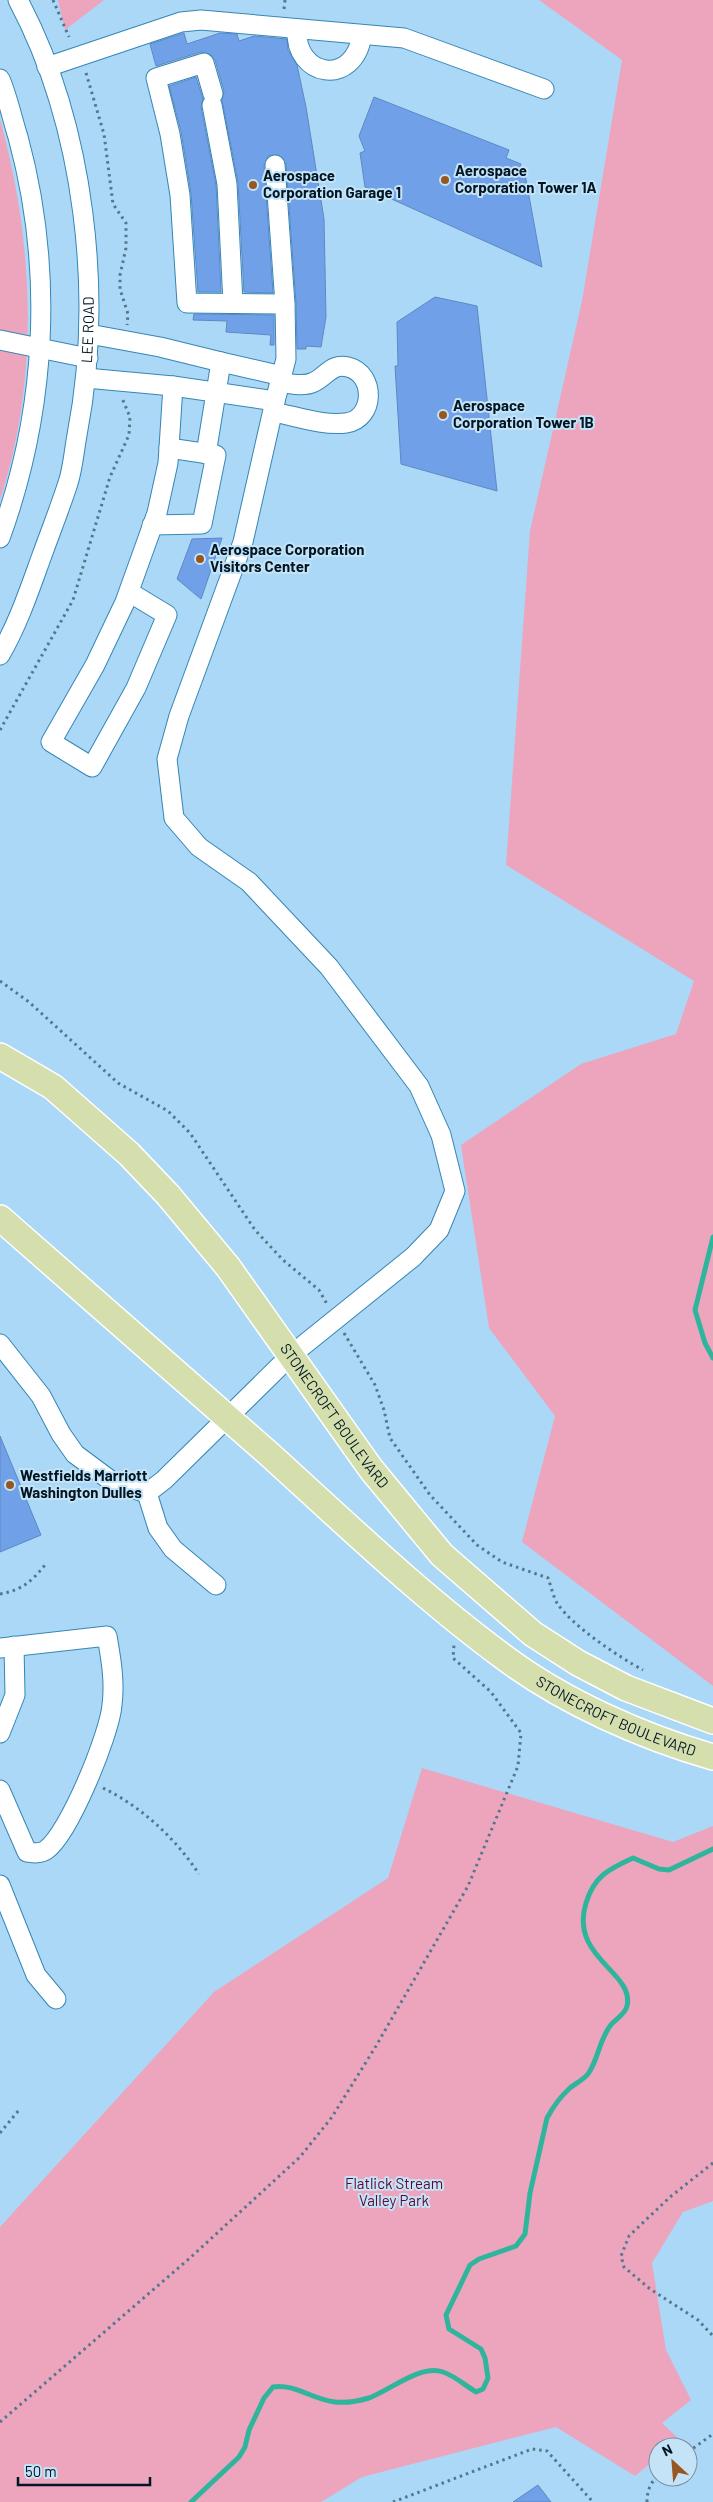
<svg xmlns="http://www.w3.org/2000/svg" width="713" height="2502" font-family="Barlow,sans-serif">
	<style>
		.green { fill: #eca5bd }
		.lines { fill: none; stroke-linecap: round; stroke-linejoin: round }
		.stream { stroke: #30b59d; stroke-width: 5 }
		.building { fill: #70a1e8; stroke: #5d88c5 }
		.minor-casing { stroke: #3586b4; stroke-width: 21 }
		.major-casing { stroke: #fff; stroke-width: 28 }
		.path { stroke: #55778d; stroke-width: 3; stroke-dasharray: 2.5 4; stroke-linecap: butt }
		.minor { stroke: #fff; stroke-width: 19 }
		.major { stroke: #d5dead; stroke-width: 25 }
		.poi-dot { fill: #975720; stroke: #c5e3f7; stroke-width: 2 }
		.labels { text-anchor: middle; stroke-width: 4; stroke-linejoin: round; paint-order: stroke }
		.poi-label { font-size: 15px; font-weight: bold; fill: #001624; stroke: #c5e3f7; text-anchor: start }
		.street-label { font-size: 15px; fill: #001624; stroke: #c5e3f7 }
		.park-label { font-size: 15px; fill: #5a0730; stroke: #c5e3f7 }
	</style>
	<rect width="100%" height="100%" fill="#abd8f6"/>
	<g class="green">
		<polygon points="58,0 104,0 65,30"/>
		<polygon points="539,0 713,0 713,1686 522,1542 555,1416 489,1328 461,1145 581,1064 676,1034 694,981 506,865 530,531 582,301 622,60"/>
		<path d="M0 119C34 243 40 377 0 500Z"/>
		<polygon points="422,1768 673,1842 713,1826 713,2201 683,2212 652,2263 666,2350 691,2400 662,2423 680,2440 671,2447 658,2447 658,2457 635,2476 556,2427 362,2477 321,2502 0,2502 0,2227 214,1992 388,1878"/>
	</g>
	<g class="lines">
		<g class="stream">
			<polyline points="713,1237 695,1310 705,1343 713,1358"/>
			<path d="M191 2502 239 2457 245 2447 249 2430 264 2398 273 2387C294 2383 313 2400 335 2402 346 2403 359 2401 369 2398 390 2390 421 2364 443 2372 455 2376 466 2386 476 2392L483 2389 488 2378 485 2358 481 2349 449 2329 446 2315 470 2265 479 2259 516 2246 525 2234 530 2193 547 2118C553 2107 561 2096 570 2088 576 2083 583 2080 588 2074 598 2060 599 2041 610 2026 615 2019 625 2015 627 2006 635 1972 569 1958 586 1903 594 1876 609 1869 633 1858L659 1869 669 1870 713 1849"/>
		</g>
	</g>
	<g class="building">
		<polygon points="184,33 187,44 220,33 237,34 239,41 254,36 287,39 288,50 297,65 306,107 324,219 326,317 321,347 306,346 306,349 297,349 296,303 286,164 279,155 268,156 264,166 273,293 244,292 238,182 222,100 224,91 215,60 211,55 201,52 156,66 150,44"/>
		<polygon points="196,77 203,99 201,107 216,185 221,292 198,292 191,193 181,131 169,86"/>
		<polygon points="374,97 509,150 506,158 521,164 518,172 525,174 542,267 365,187 360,153 365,151 359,136"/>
		<polygon points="435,297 477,306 497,491 401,464 395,366 398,366 397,322"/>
		<polygon points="194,314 274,315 274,345 270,345 271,335 226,332 227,321 193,320"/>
		<polygon points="222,538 201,599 177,579 192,539"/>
		<polygon points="0,1436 41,1535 0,1552"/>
		<polygon points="538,2485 551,2502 513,2502"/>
	</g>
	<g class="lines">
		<g class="minor-casing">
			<g id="minor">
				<path d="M297 29C294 77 354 88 362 35"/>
				<polyline points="47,67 181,22 201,20 404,38 544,89"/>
				<path d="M0 79C8 98 12 118 18 137 54 269 47 409 0 538"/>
				<polyline points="213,94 204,63 156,78 170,134 180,195 187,303 285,304"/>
				<polyline points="212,105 227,184 233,303"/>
				<polyline points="89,334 160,347 221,362 206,454"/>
				<polyline points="0,340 88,358"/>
				<polyline points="221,362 282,376"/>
				<polyline points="86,378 173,386"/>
				<polyline points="275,401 286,359 285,304 275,165"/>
				<path d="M273 412C295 416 323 426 346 423 375 419 376 374 348 367 331 363 327 376 314 382 304 387 291 384 280 382"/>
				<polyline points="152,525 202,524 216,455 169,448"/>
				<path id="s1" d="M0 655C18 624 29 591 41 558 50 533 60 508 68 483 73 468 74 451 77 435 104 295 85 126 18 0"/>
				<polyline points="0,1344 41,1396 61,1434 75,1454 114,1483 147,1493 164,1480 290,1356 413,1257 439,1230 455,1191 441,1135 419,1086 329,967 249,882 199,847 174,818 167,759 179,716 243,542 275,401 173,386 168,463 157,513 125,602 95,665 51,742 92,767 136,688 167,615 129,592"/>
				<polyline points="147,1493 158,1528 173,1549 216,1585"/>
				<path d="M0 1648 107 1636C111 1659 115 1681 112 1705 110 1733 69 1834 46 1850 40 1854 34 1853 27 1852L0 1790"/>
				<polyline points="0,1733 15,1695 14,1646"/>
				<polyline points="0,1885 36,1975 56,1999"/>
			</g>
		</g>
		<g class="major-casing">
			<g id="major">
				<path id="s2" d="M0 1056 53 1087 129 1154 168 1195 228 1267 371 1469 442 1555 533 1634 578 1663 626 1688 713 1721"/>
				<path id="s3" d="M0 1218C90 1297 180 1375 269 1454 346 1524 422 1597 505 1658 564 1702 643 1737 713 1757"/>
			</g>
		</g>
		<g class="path">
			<polyline points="53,0 69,37"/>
			<polyline points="284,9 285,0"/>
			<polyline points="86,73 104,134 113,204 126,223 126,248 120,275 120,289 128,314 127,325"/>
			<polyline points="0,730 73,600 110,477 129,435 130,417 122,398"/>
			<polyline points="0,981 29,1002 118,1083 168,1111 190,1133 255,1230 283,1260 319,1290 327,1304"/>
			<path d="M344 1333 375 1385 384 1410 390 1438 430 1495 477 1545 502 1562 548 1578C551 1586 553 1596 557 1603 572 1626 619 1657 643 1670"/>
			<path d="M0 1594C22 1590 31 1582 45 1565"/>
			<path d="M103 1788C142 1807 175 1838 199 1874"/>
			<polyline points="0,2133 19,2110"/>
			<polyline points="713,2163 670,2197 629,2236 621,2256 624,2267 650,2289 698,2320 713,2336"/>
			<polyline points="0,2422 191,2257 300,2157 332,2117 376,2046 468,1886 518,1766 521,1733 491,1692 453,1658 454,1645"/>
			<polyline points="688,2452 713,2434"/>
			<polyline points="393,2502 532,2449 547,2451 593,2502"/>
			<path d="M647 2502C647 2491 650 2483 658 2476"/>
		</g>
		<use href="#minor" class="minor"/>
		<use href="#major" class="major"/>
	</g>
	<g class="poi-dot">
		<circle cx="445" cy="180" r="5"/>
		<circle cx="253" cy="185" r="5"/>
		<circle cx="443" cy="415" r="5"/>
		<circle cx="200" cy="559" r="5"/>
		<circle cx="10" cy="1485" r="5"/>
	</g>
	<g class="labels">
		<g class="poi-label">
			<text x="455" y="176">Aerospace<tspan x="455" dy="17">Corporation Tower 1A</tspan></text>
			<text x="263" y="181">Aerospace<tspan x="263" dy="17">Corporation Garage 1</tspan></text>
			<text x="453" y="411">Aerospace<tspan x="453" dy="17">Corporation Tower 1B</tspan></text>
			<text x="210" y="555">Aerospace Corporation<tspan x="210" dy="17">Visitors Center</tspan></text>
			<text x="20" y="1481">Westfields Marriott<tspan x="20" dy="17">Washington Dulles</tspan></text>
		</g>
		<g class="street-label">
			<text dy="5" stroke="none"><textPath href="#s1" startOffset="340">LEE ROAD</textPath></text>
			<text dy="5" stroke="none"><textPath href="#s2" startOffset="496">STONECROFT BOULEVARD</textPath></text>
			<text dy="5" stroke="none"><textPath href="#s3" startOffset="796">STONECROFT BOULEVARD</textPath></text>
		</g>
		<g class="park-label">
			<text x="394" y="2189">Flatlick Stream<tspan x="394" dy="17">Valley Park</tspan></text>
		</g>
	</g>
	<g transform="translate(673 2462) rotate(334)"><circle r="24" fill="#c5e3f7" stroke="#7691a3"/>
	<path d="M0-4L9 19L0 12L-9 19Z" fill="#975720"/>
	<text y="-8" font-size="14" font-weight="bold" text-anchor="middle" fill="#001624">N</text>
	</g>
	<path d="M18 2477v8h132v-8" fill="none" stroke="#001624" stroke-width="2.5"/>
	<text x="25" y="2477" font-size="15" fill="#001624" stroke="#c5e3f7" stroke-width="4" paint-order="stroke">50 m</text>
</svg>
